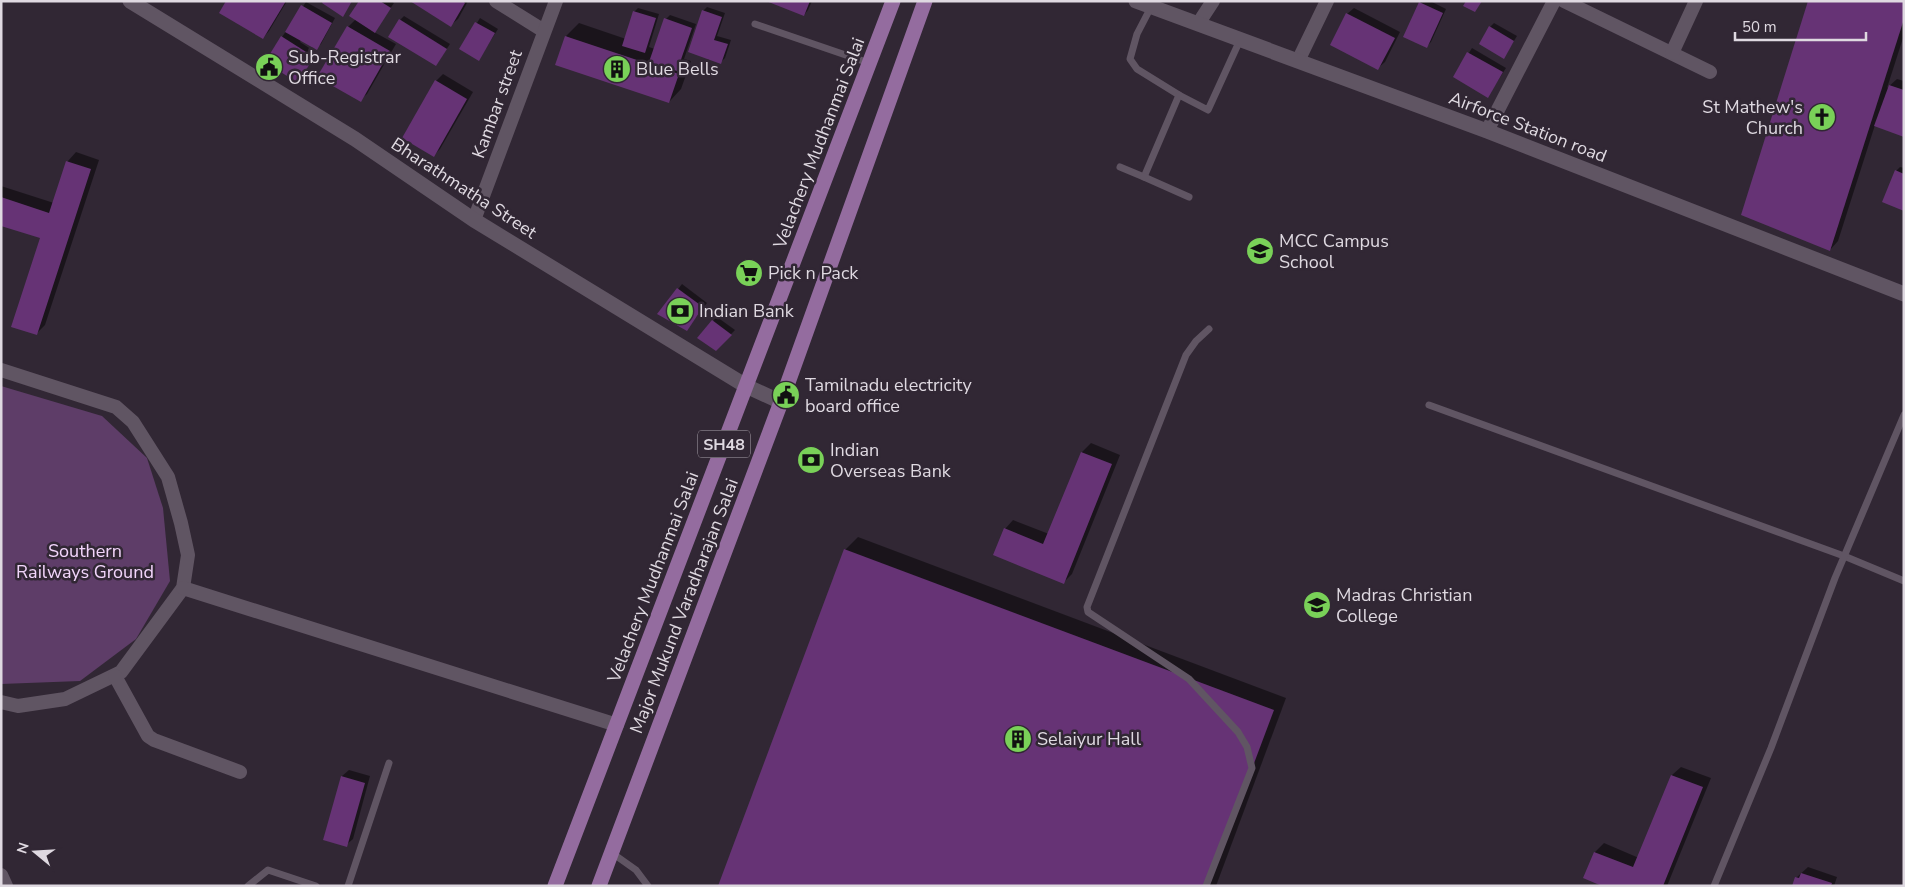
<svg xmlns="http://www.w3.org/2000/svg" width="1905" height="887" font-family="'Nunito Sans',sans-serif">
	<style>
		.green { fill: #5e3d68 }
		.shadow { fill: #0007 }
		.building { fill: #663375 }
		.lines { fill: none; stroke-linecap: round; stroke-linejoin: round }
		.service { stroke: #605563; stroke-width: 7 }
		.minor { stroke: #605563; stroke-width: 14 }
		.tertiary { stroke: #605563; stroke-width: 15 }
		.primary { stroke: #946c9f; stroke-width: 15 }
		.labels { text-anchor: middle; stroke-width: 5; stroke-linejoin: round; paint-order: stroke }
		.shield { fill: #312734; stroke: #aba4ad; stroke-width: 1 }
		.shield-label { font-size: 16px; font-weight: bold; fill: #dfd9e1 }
		.poi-label { font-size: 18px; fill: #dfd9e1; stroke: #312734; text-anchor: start }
		.street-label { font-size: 18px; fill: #dfd9e1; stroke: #312734 }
		.park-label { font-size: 18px; fill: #f2d5fb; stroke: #312734 }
	</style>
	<rect width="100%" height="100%" fill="#312734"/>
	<polygon class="green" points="1,386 102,416 147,458 163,508 170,581 136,639 80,681 1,684"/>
	<g class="shadow">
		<polygon points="227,1 287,1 269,31 263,38"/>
		<polygon points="360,1 391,1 394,3 374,32 396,44 367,94 360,100 348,27 356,19"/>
		<polygon points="412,1 468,1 458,19 451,25"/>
		<polygon points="769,1 812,1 808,10 804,15"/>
		<polygon points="1422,1 1430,1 1446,9 1431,42 1427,46 1420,3"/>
		<polygon points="1904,1 1904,35 1887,88 1897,79 1904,81 1904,135 1875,125 1838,241 1830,250"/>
		<polygon points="306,2 335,18 321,44 316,48 301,40 300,42 317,53 298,81 282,37"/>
		<polygon points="707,7 725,13 717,36 731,40 725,58 721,62 703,11"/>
		<polygon points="638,8 659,14 649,47 655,49 666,19 670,15 696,24 684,59 691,61 681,89 669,102 566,36 579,23 626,39 634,12"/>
		<polygon points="1354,8 1400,32 1385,62 1378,68 1347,14"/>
		<polygon points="404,16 450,44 436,65 400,20"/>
		<polygon points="480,18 498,29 479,59 461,49"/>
		<polygon points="1494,23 1517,36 1504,57 1490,27"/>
		<polygon points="1472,48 1506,68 1488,96 1454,77"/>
		<polygon points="443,74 473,92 440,149 434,155 436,81"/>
		<polygon points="76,152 99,160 45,325 36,334 42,237 1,224 1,186 54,203 68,161"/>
		<polygon points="1900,167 1904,168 1904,210 1896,171"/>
		<polygon points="682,284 707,303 687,329 659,314"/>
		<polygon points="717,317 735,330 716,350 713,321"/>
		<polygon points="1091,443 1120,455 1072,574 1064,582 1005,529 1013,520 1049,534 1082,452"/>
		<polygon points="858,537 1286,698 1216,886 719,886 845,550"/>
		<polygon points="1681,767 1711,778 1667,886 1605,886 1585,878 1595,852 1604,843 1639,858 1672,775"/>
		<polygon points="349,770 370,776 353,839 346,845 342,776"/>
		<polygon points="1808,867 1837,877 1834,886 1793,886 1796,878"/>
	</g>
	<g class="building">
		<polygon points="226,1 286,1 263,39 219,13"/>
		<polygon points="323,1 352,1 343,17 322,3"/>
		<polygon points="359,1 380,1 391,8 375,33 349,16"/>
		<polygon points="410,1 463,1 465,3 451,27"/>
		<polygon points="766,1 810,1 804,16"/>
		<polygon points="1466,1 1482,1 1475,12 1463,6"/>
		<polygon points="1808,1 1904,1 1904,19 1830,251 1741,215"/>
		<polygon points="1419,2 1443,13 1427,48 1403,37"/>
		<polygon points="301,5 332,23 317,50 285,32"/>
		<polygon points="702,10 722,17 714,40 728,44 721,64 688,52"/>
		<polygon points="633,11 656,18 645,53 622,46"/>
		<polygon points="1346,13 1395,38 1378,70 1330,45"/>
		<polygon points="664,18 692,28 677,71 649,62"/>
		<polygon points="399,19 447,49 436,66 388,37"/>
		<polygon points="475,22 495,33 479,61 459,49"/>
		<polygon points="347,26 390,51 361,102 317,77"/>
		<polygon points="1489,26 1514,41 1504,59 1479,44"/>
		<polygon points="281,36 314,57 298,83 265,62"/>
		<polygon points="565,36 679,74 669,103 555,65"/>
		<polygon points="1467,52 1503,72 1488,98 1453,77"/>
		<polygon points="435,80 467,99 434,157 402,138"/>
		<polygon points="1889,85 1904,90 1904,137 1874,126"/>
		<polygon points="66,161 91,169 37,335 11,327 40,238 1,226 1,197 49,213"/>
		<polygon points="1895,170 1904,174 1904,211 1882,202"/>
		<polygon points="677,288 703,307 687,331 657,314"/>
		<polygon points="712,320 732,335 716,351 697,338"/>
		<polygon points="1081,452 1112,464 1064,584 993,555 1004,528 1043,544"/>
		<polygon points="844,549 1274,710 1208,886 718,886"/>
		<polygon points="1671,775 1703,787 1663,886 1602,886 1583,878 1594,852 1633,867"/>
		<polygon points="341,776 365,783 347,847 323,840"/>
		<polygon points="1801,873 1832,883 1831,886 1792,886 1795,877 1799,878"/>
	</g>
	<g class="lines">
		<g class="service">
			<polyline points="1151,7 1137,34 1130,59 1137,69 1179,95"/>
			<polyline points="755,24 869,63"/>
			<polyline points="1120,167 1144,177 1179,95 1208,110 1240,40"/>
			<polyline points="1144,177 1189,197"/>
			<polyline points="1429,405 1844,556 1904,581"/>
			<polyline points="612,853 636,870 648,886"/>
			<polyline points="248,886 268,870 316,886"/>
			<polyline points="348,886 389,763"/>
			<polyline points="1206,886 1252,768 1247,747 1238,732 1189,679 1088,612 1087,607 1186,355 1196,341 1209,329"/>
			<polyline points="1714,886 1771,748 1835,578 1904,415"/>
		</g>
		<g class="minor">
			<polyline points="496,1 544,31"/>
			<polyline points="1564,1 1710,72"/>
			<polyline points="1198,24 1213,1"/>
			<polyline points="1672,53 1696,1"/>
			<polyline points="1298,61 1327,1"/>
			<polyline points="1487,131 1554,1"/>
			<polyline points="474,220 556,1"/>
			<polyline points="1,370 116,407 133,422 168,477 181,523 188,555 183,588 121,672 65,699 18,706 1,702"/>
			<polyline points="183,588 617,725"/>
			<polyline points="115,676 148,736 154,740 240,772"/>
			<polyline points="1,875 6,886"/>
		</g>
		<g class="tertiary">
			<polyline points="130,1 355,139 474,220 746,386 781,402"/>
			<polyline points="1136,1 1487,131 1904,294"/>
		</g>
		<g class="primary">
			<polyline points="555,886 893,1"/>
			<polyline points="599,886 781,402 925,1"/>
		</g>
	</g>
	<defs>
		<g id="civic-disc" transform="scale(1.4375)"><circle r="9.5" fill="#79d158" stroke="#312734"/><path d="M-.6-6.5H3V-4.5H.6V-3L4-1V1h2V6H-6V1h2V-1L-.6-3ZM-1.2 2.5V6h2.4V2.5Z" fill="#111"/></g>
		<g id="building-disc" transform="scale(1.4375)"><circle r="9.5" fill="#79d158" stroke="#312734"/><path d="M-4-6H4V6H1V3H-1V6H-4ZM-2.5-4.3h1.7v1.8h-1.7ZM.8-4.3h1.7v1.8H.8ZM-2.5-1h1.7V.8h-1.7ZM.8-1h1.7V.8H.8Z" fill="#111"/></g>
		<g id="church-disc" transform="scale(1.4375)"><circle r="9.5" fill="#79d158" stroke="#312734"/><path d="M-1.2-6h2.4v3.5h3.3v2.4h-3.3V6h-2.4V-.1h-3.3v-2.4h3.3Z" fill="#111"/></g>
		<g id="school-disc" transform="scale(1.4375)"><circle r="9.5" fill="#79d158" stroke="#312734"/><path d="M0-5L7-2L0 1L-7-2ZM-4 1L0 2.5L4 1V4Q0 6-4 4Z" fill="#111"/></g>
		<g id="supermarket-disc" transform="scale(1.4375)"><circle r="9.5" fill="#79d158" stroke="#312734"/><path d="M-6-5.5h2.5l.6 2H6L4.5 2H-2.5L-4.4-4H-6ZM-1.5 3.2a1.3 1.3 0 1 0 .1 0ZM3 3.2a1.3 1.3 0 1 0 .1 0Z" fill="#111"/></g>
		<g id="bank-disc" transform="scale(1.4375)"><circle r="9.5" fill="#79d158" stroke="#312734"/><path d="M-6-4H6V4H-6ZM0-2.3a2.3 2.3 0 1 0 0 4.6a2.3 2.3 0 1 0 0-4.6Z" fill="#111"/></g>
		<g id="university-disc" transform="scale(1.4375)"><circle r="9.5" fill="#79d158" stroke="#312734"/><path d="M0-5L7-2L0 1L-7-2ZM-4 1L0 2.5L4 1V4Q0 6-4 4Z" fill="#111"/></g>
	</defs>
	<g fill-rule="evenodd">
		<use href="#civic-disc" x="269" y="67"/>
		<use href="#building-disc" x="617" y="69"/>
		<use href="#church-disc" x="1822" y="117"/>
		<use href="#school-disc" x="1260" y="251"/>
		<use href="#supermarket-disc" x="749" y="273"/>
		<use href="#bank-disc" x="680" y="311"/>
		<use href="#civic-disc" x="786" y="395"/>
		<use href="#bank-disc" x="811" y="460"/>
		<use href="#university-disc" x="1317" y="605"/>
		<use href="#building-disc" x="1018" y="739"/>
	</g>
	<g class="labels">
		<rect class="shield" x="698" y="430.5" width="52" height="27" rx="4"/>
		<g class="shield-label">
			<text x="724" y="450">SH48</text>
		</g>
		<g class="poi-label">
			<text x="288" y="63">Sub-Registrar<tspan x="288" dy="21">Office</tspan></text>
			<text x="636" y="75">Blue Bells</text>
			<text x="1803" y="113" text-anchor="end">St Mathew's<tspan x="1803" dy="21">Church</tspan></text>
			<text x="1279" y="247">MCC Campus<tspan x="1279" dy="21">School</tspan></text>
			<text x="768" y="279">Pick n Pack</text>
			<text x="699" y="317">Indian Bank</text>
			<text x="805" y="391">Tamilnadu electricity<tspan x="805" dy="21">board office</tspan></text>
			<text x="830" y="456">Indian<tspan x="830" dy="21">Overseas Bank</tspan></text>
			<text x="1336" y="601">Madras Christian<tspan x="1336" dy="21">College</tspan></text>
			<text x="1037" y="745">Selaiyur Hall</text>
		</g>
		<g class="street-label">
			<text transform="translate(497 104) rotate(-70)" y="6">Kambar street</text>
			<text transform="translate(1528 127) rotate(21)" y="6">Airforce Station road</text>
			<text transform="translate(819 143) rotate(-69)" y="6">Velachery Mudhanmai Salai</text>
			<text transform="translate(464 188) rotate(33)" y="6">Bharathmatha Street</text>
			<text transform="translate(653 577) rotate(-69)" y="6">Velachery Mudhanmai Salai</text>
			<text transform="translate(684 606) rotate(-69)" y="6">Major Mukund Varadharajan Salai</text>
		</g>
		<g class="park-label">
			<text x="85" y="557">Southern<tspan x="85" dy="21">Railways Ground</tspan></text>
		</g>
	</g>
	<rect width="1905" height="887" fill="none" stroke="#dfd9e1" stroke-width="5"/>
	<g transform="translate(35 852) rotate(288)" stroke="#312734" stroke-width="4" paint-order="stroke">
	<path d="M0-4L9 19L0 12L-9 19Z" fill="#dfd9e1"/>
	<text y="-8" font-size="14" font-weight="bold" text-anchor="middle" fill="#dfd9e1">N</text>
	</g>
	<path d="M1735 32v8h131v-8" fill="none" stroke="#dfd9e1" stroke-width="2.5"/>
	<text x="1742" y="32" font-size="15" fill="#dfd9e1" stroke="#312734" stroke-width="4" paint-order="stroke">50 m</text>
</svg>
